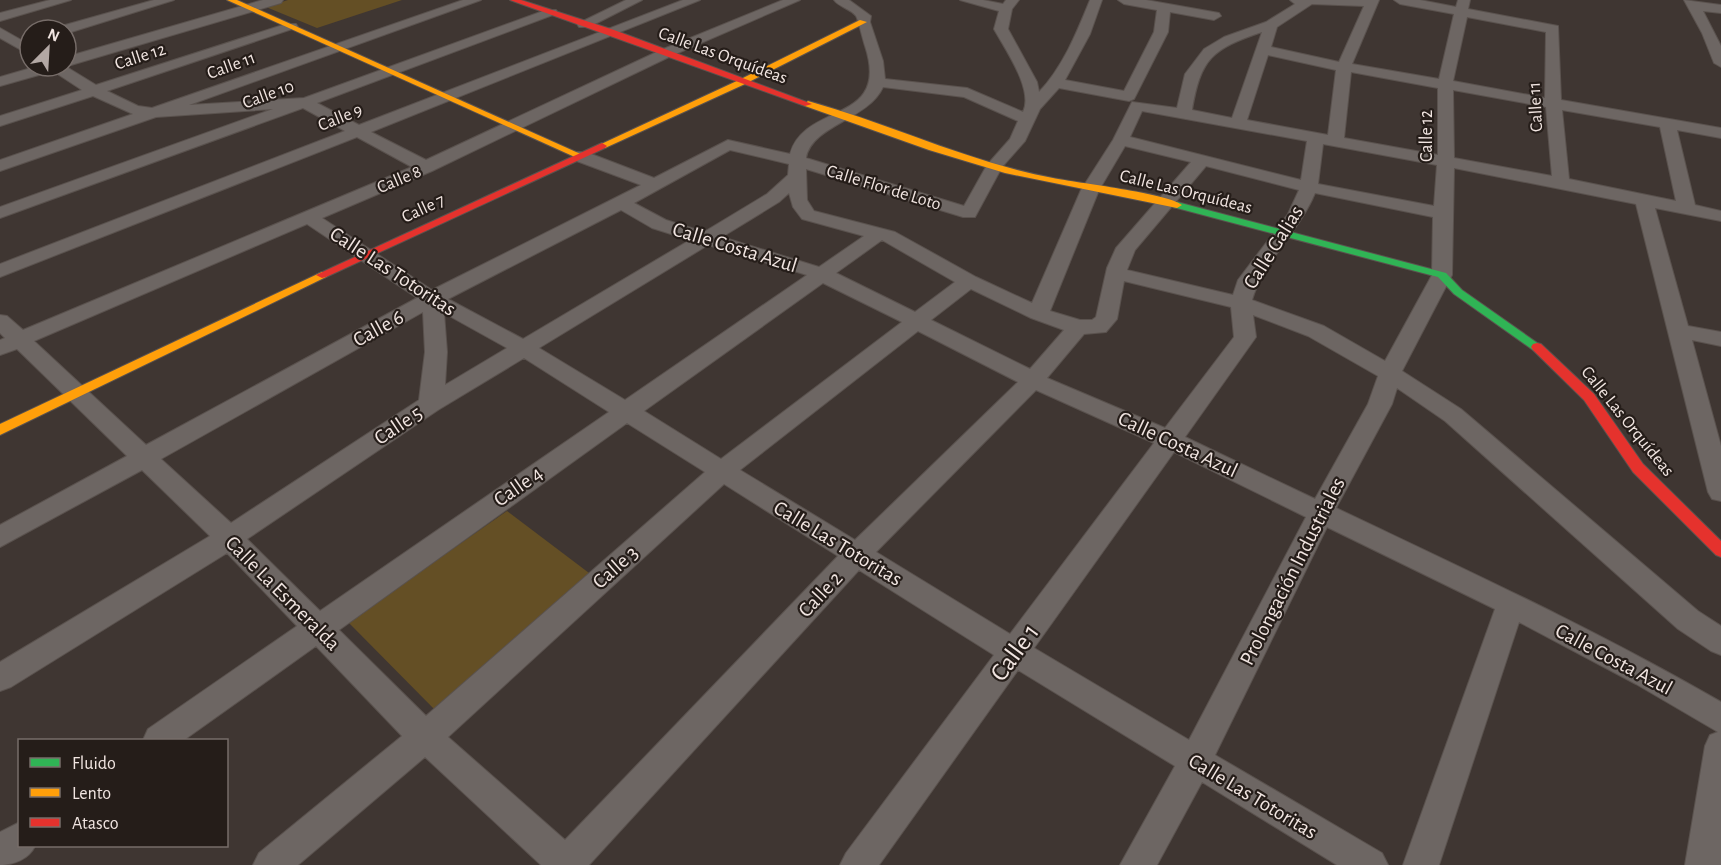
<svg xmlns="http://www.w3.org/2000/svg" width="1721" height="865" font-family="'Alegreya Sans',sans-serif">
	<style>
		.green { fill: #644f25 }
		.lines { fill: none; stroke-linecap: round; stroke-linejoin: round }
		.street-casing { stroke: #5a524e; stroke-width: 2 }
		.fast-casing { stroke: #5a524e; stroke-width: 2 }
		.slow-casing { stroke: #5a524e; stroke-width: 2 }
		.jam-casing { stroke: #5a524e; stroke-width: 2 }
		.street { fill: #6d6663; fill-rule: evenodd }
		.fast { fill: #30b455; fill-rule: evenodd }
		.slow { fill: #ff9f0a; fill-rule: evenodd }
		.jam { fill: #e5322d; fill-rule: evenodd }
		.labels { text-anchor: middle; stroke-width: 4.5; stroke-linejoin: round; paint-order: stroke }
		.far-street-label { font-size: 18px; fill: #f1e5e1; stroke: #251d19 }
		.street-label { font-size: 21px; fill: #f1e5e1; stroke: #251d19 }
		.near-street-label { font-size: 26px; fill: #f1e5e1; stroke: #251d19 }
	</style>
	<rect width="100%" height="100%" fill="#3f3632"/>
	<g class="green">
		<polygon points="288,0 402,0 317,28 266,7"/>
		<polygon points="507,511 597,579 438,713 348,622"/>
	</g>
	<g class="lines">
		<g class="street-casing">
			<g id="street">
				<polygon points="50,0 71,0 0,21 0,13"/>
				<polygon points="154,0 174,0 68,33 66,30 56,30 58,27"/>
				<path d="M263 0H283L281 3 71 65 65 66 96 85 286 24H296L298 27 107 91 138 106 152 108 463 0H481L189 105 304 98 546 10H556L558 13 317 103 359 125 683 0H700L371 132 426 160 661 50 783 0H800L671 56 432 171 322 218 432 290 641 185 574 160 572 156 574 152H586L654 178 728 140 790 154C805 101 891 125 865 46 863 40 858 19 856 16 851 9 839 7 834 0H849L871 16 870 22 883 61 885 79 967 88 1023 112C1034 90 1005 49 994 29L999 11 960 0H983L1003 4 1006 0H1019L1012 9 1008 29 1037 82 1039 92C1063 67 1077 32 1090 0H1102L1090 34 1065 80 1124 91 1154 32 1157 10 1124 4 1118 0H1146L1219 13 1221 16 1214 20 1170 12 1168 32 1134 99 1129 101 1059 88 1040 109 1025 141 1002 167 975 217H963L806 169 807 200 814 211 895 232 976 277 1032 303 1081 190 1113 140 1132 102 1177 108 1185 74 1204 49 1224 37 1266 22 1295 4 1290 0H1379L1352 64 1439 79 1454 14 1400 4 1394 0H1420L1456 7 1458 0H1470L1468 9 1558 26 1561 100 1721 128V138L1677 130 1695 205 1721 211V221L1655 208 1688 326 1721 332V346L1692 340 1721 446V501L1712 499 1708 492 1636 204 1454 168 1452 275 1402 371 1461 409 1698 611 1721 626V655L1711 651 1678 629 1445 421 1397 388 1392 404 1336 508C1466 570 1597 630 1721 702V865H1685L1705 746 1710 735 1718 732 1636 684 1519 622 1439 865H1403L1495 609 1327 527 1215 755 1382 853 1388 865H1337L1202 782 1157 865H1120L1175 766 1018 670 879 865H840L846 853 994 655 859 570 589 865H541L425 757 298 865H253L259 853 402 736 316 646 184 740H143L148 729 297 626 227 553 11 687 0 691V662L210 536 142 470 0 547V525L127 456 17 349 0 355V340L5 338 0 333V315L7 316 23 330 412 167 357 137 0 277V264L345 131 303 108 0 218V207L273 109 156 117 0 171V160L133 114 93 96 0 126V116L82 90 53 71 0 86V77L38 66H66V57ZM1312 4 1364 6 1339 62 1271 47 1277 27ZM1467 17 1546 32 1545 98 1453 81ZM1262 32 1232 118 1192 110C1201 58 1212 49 1262 32ZM1268 55 1336 70 1328 135 1247 120ZM1351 72 1438 88V155L1344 138ZM883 87 964 97 1018 121 1010 139 987 165 964 206 806 158C812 125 868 120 883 87ZM1453 90 1546 107 1552 176 1454 158ZM1562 110 1660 127 1676 201 1569 179ZM1142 111 1307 141 1301 180 1130 137ZM1323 144 1437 165 1434 206 1318 184ZM1125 146 1191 162 1116 248 1107 268 1096 317 1092 320H1080L1050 311 1099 190ZM730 150 789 164 788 175 767 194 704 232 666 220 634 203ZM1206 166 1299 190 1288 214 1238 280 1233 295 1127 270 1135 250ZM789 193 793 207 802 219 864 236 819 267 722 237 779 202ZM1315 193 1433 217 1432 275 1385 361 1324 326 1252 300C1264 260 1299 232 1315 193ZM621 210 652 228 690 240 523 339 448 299ZM307 224 417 298 146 445 34 341ZM882 240 955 282 915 312 836 273ZM708 245 807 275 625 400 539 348ZM1124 281 1231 307 1234 337 1165 428 1047 378 1084 334 1106 332 1117 319ZM823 283 902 322 721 459 644 411ZM971 289 1031 318 1064 330 1030 369 931 320ZM423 312 425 352 419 400 231 523 161 459ZM444 313 507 348 445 385 447 352ZM1253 315 1308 336 1378 376 1368 404 1315 499 1185 437 1256 337ZM918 331 1018 382 855 540 740 470ZM524 358 609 412 320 611 247 539 438 410ZM1036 390 1154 443 1010 634 876 552ZM627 423 705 472 426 716 339 630ZM1174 452 1306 517 1189 740 1034 648ZM724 484 838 556 565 840 448 737Z"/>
				<polygon points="626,0 642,0 589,27 579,27 577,24"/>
				<polygon points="1684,0 1721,5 1721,13 1703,11 1721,46 1721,67 1714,63 1702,33"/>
				<polygon points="0,28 30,45 30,55 0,38"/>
				<path d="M20 822V846H35C29 859 13 865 0 865V832Z"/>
			</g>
		</g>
		<g class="fast-casing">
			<polygon id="fast" points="1177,202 1446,273 1462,290 1543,347 1537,351 1533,350 1454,294 1438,277 1173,207 1173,203"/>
		</g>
		<g class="slow-casing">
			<g id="slow">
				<polygon points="227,0 237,0 585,156 577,158"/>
				<polygon points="860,20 867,22 745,84 605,148 597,146 739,80"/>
				<path d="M808 101C891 124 968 162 1053 178 1077 183 1167 193 1182 205L1177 208 1005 173 929 150 805 106 804 104Z"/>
				<polygon points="322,272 328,275 326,277 0,435 0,424"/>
			</g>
		</g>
		<g class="jam-casing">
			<g id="jam">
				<polygon points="510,0 521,0 614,30 812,104 805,106"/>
				<polygon points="602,143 607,146 605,148 326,277 322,278 316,275"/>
				<polygon points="1537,343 1541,344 1594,394 1643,464 1721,541 1721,557 1716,555 1633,472 1584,400 1533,350 1531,347 1533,344"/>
			</g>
		</g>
		<use href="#street" class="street"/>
		<use href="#fast" class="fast"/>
		<use href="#slow" class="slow"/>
		<use href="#jam" class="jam"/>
	</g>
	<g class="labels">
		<g class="far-street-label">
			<text transform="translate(723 55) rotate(20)" y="6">Calle Las Orquídeas</text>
			<text transform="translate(140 56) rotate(-18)" y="6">Calle 12</text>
			<text transform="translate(231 65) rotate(-20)" y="6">Calle 11</text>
			<text transform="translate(268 94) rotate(-20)" y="6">Calle 10</text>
			<text transform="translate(1535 107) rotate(-93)" y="6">Calle 11</text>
			<text transform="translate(340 117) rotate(-22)" y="6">Calle 9</text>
			<text transform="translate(1426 136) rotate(-90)" y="6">Calle 12</text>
			<text transform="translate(399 179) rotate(-23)" y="6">Calle 8</text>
			<text transform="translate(884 187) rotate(17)" y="6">Calle Flor de Loto</text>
			<text transform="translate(1186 191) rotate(14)" y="6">Calle Las Orquídeas</text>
			<text transform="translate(423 208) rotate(-25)" y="6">Calle 7</text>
			<text transform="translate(1628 421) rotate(51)" y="6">Calle Las Orquídeas</text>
		</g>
		<g class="street-label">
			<text transform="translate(735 247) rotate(17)" y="7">Calle Costa Azul</text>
			<text transform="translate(1273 247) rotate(-58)" y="7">Calle Galias</text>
			<text transform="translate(393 271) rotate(33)" y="7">Calle Las Totoritas</text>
			<text transform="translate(378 328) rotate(-29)" y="7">Calle 6</text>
			<text transform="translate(398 425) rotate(-34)" y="7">Calle 5</text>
			<text transform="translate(1178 444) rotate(25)" y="7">Calle Costa Azul</text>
			<text transform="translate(518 486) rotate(-35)" y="7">Calle 4</text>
			<text transform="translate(838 543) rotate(31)" y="7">Calle Las Totoritas</text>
			<text transform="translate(615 567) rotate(-42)" y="7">Calle 3</text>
			<text transform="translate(1292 571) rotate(-63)" y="7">Prolongación Industriales</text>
			<text transform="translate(283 593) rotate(45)" y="7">Calle La Esmeralda</text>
			<text transform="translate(820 594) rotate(-47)" y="7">Calle 2</text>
			<text transform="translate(1614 659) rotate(28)" y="7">Calle Costa Azul</text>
			<text transform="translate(1253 796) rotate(31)" y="7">Calle Las Totoritas</text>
		</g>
		<g class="near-street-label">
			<text transform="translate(1014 652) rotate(-54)" y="9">Calle 1</text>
		</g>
	</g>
	<rect x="18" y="739" width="210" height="108" fill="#251d19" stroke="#776d69" stroke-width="1.5"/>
	<rect x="30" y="758" width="30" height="9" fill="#30b455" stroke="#776d69" stroke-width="1.5"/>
	<text x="72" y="769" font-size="18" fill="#f1e5e1">Fluido</text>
	<rect x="30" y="788" width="30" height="9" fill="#ff9f0a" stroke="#776d69" stroke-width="1.5"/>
	<text x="72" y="799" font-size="18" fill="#f1e5e1">Lento</text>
	<rect x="30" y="818" width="30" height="9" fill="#e5322d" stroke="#776d69" stroke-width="1.5"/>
	<text x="72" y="829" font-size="18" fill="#f1e5e1">Atasco</text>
	<g transform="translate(48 48) rotate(24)"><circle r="28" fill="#251d19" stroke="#776d69" stroke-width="1.5"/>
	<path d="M0-4.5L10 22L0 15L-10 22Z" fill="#b3a8a4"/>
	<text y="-9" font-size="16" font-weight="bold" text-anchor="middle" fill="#f1e5e1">N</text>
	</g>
</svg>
